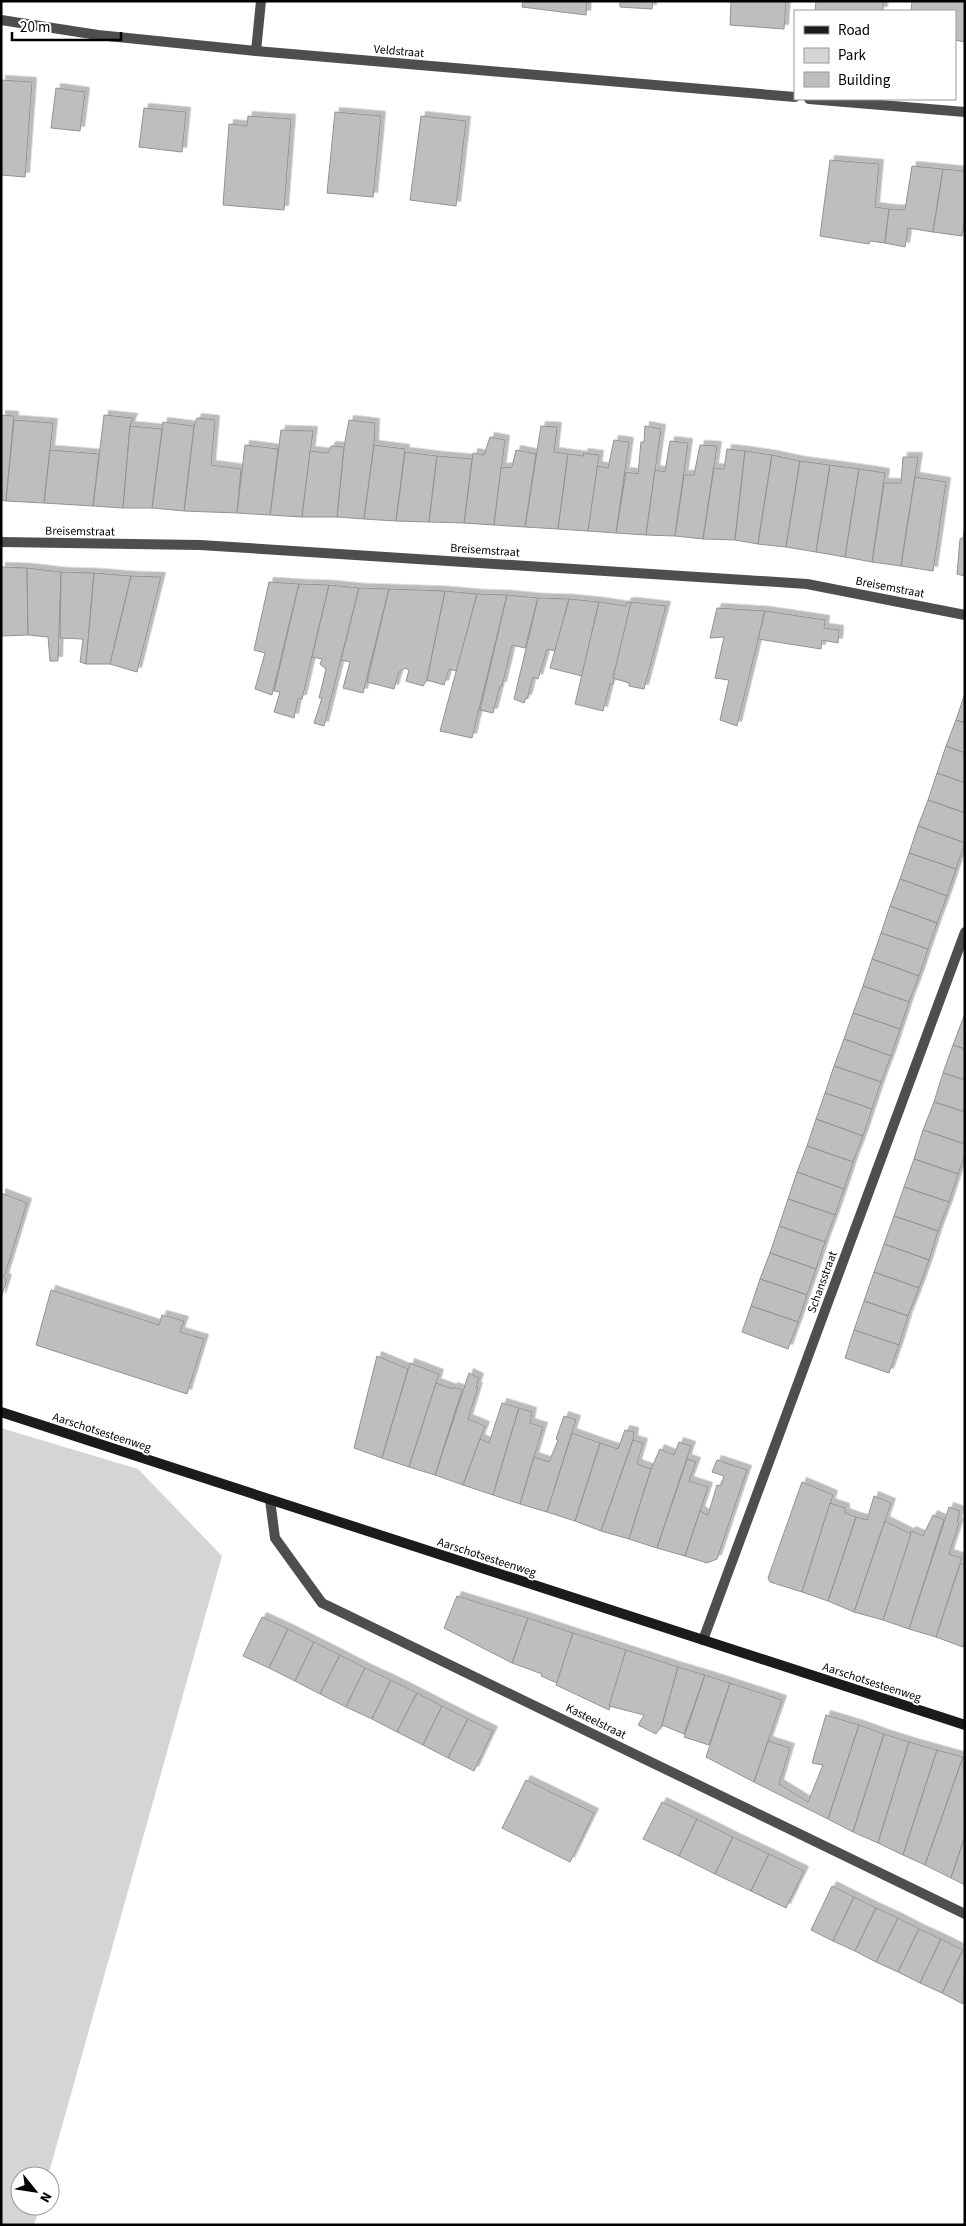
<svg xmlns="http://www.w3.org/2000/svg" width="966" height="2226" font-family="'Source Sans 3',sans-serif">
	<style>
		.green { fill: #d5d5d5 }
		.building { fill: #bebebe; stroke: #929292; filter: url(#shadow) }
		.lines { fill: none; stroke-linecap: round; stroke-linejoin: round }
		.minor { stroke: #4e4e4e; stroke-width: 10 }
		.secondary { stroke: #1b1b1b; stroke-width: 10 }
		.labels { text-anchor: middle; stroke-width: 4; stroke-linejoin: round; paint-order: stroke }
		.street-label { font-size: 12px; fill: #000; stroke: #fff }
	</style>
	<defs>
		<filter id="shadow"><feDropShadow dx="4.5" dy="-4.5" stdDeviation="0" flood-color="#0004"/></filter>
	</defs>
	<rect width="100%" height="100%" fill="#fff"/>
	<polygon class="green" points="1,1428 138,1469 222,1556 48,2176 20,2176 20,2206 40,2206 34,2225 1,2225"/>
	<g class="building">
		<polygon points="523,1 587,1 586,15 522,7"/>
		<polygon points="620,1 653,1 652,9 620,7"/>
		<polygon points="731,1 786,1 784,29 730,25"/>
		<polygon points="816,1 883,1 883,11 815,11"/>
		<polygon points="912,1 965,1 965,42 955,40 955,11 911,11"/>
		<polygon points="1,80 32,82 25,177 1,175"/>
		<polygon points="56,88 85,92 80,131 51,128"/>
		<polygon points="144,108 186,112 182,152 139,147"/>
		<polygon points="335,112 381,116 373,197 327,193"/>
		<polygon points="248,116 291,119 284,210 223,205 229,124 247,126"/>
		<polygon points="421,116 466,121 456,206 410,200"/>
		<polygon points="830,160 879,164 875,207 889,209 885,243 870,241 869,244 820,236"/>
		<polygon points="912,166 943,169 933,232 908,228 905,247 885,243 889,209 905,210"/>
		<polygon points="943,169 965,171 965,217 962,236 933,232"/>
		<polygon points="1,415 14,416 6,501 1,500"/>
		<polygon points="104,415 133,418 130,426 123,508 93,506"/>
		<polygon points="197,418 215,420 211,465 241,469 237,513 184,511 194,426"/>
		<polygon points="14,420 53,423 44,503 6,501"/>
		<polygon points="349,420 375,423 374,445 364,519 337,517 344,447"/>
		<polygon points="163,422 194,426 184,511 152,508"/>
		<polygon points="130,426 162,429 152,508 123,508"/>
		<polygon points="541,426 557,427 554,452 568,454 558,529 525,527"/>
		<polygon points="645,426 661,429 646,535 616,533 626,472 638,474 641,442 644,442"/>
		<polygon points="281,430 313,431 302,517 270,515"/>
		<polygon points="490,437 505,440 494,525 464,523 473,453 484,455"/>
		<polygon points="614,440 629,442 616,533 588,531 596,466 608,468"/>
		<polygon points="670,441 688,443 675,536 646,535 655,470 665,472"/>
		<polygon points="245,445 278,449 270,515 237,513"/>
		<polygon points="374,445 405,449 396,521 364,519"/>
		<polygon points="700,445 717,446 703,539 675,536 684,475 694,475"/>
		<polygon points="331,446 344,447 337,517 302,517 310,451 328,453"/>
		<polygon points="727,449 745,451 735,540 703,539 714,468 724,469"/>
		<polygon points="50,450 99,454 93,506 44,503"/>
		<polygon points="516,450 536,454 525,527 494,525 501,468 512,467"/>
		<polygon points="745,451 772,455 758,544 735,540"/>
		<polygon points="405,452 437,456 429,522 396,521"/>
		<polygon points="583,453 599,455 588,531 558,529 568,454 584,456"/>
		<polygon points="772,455 800,461 786,547 758,544"/>
		<polygon points="437,456 472,459 464,523 429,522"/>
		<polygon points="903,457 918,457 901,566 872,562 884,483 901,483"/>
		<polygon points="800,461 830,465 816,552 786,547"/>
		<polygon points="830,465 859,469 845,557 816,552"/>
		<polygon points="859,469 885,473 872,562 845,557"/>
		<polygon points="915,477 946,482 933,571 901,566"/>
		<polygon points="965,525 965,576 957,574 960,539 963,538"/>
		<polygon points="1,567 27,568 28,635 1,636"/>
		<polygon points="27,568 61,572 58,661 50,661 48,637 28,635"/>
		<polygon points="61,572 94,573 86,664 80,662 83,639 60,638"/>
		<polygon points="94,573 131,576 110,664 86,664"/>
		<polygon points="131,576 161,577 137,672 110,664"/>
		<polygon points="269,582 299,584 272,695 255,689 265,653 254,650"/>
		<polygon points="299,584 329,585 302,699 298,699 294,718 274,712 280,692 274,691"/>
		<polygon points="329,585 359,588 324,726 314,723 322,698 319,698 326,669 320,664 322,659 312,657"/>
		<polygon points="359,588 389,589 363,693 343,688 350,662 341,660"/>
		<polygon points="389,589 445,591 427,680 423,686 406,681 409,670 405,668 399,672 394,689 367,682"/>
		<polygon points="445,591 477,594 457,671 449,669 444,685 427,680"/>
		<polygon points="477,594 507,595 472,738 440,731"/>
		<polygon points="507,595 538,598 525,648 512,645 502,686 500,686 493,713 480,710"/>
		<polygon points="538,598 569,599 555,651 547,649 538,679 533,677 527,699 526,698 524,703 514,699"/>
		<polygon points="569,599 599,602 582,676 550,668"/>
		<polygon points="599,602 626,606 626,603 631,602 613,684 610,684 603,711 575,704"/>
		<polygon points="631,602 666,606 644,689 629,686 629,683 613,678"/>
		<polygon points="717,608 765,611 737,726 720,720 729,680 715,678 724,637 710,638"/>
		<polygon points="765,611 825,620 824,628 839,630 838,643 822,640 821,649 758,639"/>
		<polygon points="965,693 965,723 956,720"/>
		<polygon points="956,720 965,723 965,753 946,746"/>
		<polygon points="946,746 965,753 965,783 937,773"/>
		<polygon points="937,773 965,783 965,813 928,800"/>
		<polygon points="928,800 965,813 965,843 918,826"/>
		<polygon points="918,826 965,843 956,869 909,853"/>
		<polygon points="909,853 956,869 947,896 900,879"/>
		<polygon points="900,879 947,896 937,923 890,906"/>
		<polygon points="890,906 937,923 928,949 881,933"/>
		<polygon points="881,933 928,949 919,976 872,959"/>
		<polygon points="872,959 919,976 909,1002 863,986"/>
		<polygon points="863,986 909,1002 900,1029 853,1013"/>
		<polygon points="853,1013 900,1029 891,1056 844,1039"/>
		<polygon points="964,1016 965,1016 965,1049 953,1045"/>
		<polygon points="844,1039 891,1056 881,1082 834,1066"/>
		<polygon points="953,1045 965,1049 965,1080 943,1073"/>
		<polygon points="834,1066 881,1082 872,1109 825,1093"/>
		<polygon points="943,1073 965,1080 965,1112 934,1102"/>
		<polygon points="825,1093 872,1109 863,1136 816,1119"/>
		<polygon points="934,1102 965,1112 965,1144 923,1130"/>
		<polygon points="816,1119 863,1136 853,1162 807,1146"/>
		<polygon points="923,1130 965,1144 965,1155 958,1174 914,1159"/>
		<polygon points="807,1146 853,1162 844,1189 797,1172"/>
		<polygon points="914,1159 958,1174 949,1202 904,1187"/>
		<polygon points="797,1172 844,1189 835,1215 788,1199"/>
		<polygon points="904,1187 949,1202 938,1231 894,1216"/>
		<polygon points="1,1193 27,1203 4,1278 7,1279 1,1298"/>
		<polygon points="788,1199 835,1215 825,1242 779,1226"/>
		<polygon points="894,1216 938,1231 929,1260 884,1244"/>
		<polygon points="779,1226 825,1242 816,1269 770,1253"/>
		<polygon points="884,1244 929,1260 919,1288 874,1272"/>
		<polygon points="770,1253 816,1269 807,1295 760,1279"/>
		<polygon points="874,1272 919,1288 908,1316 864,1301"/>
		<polygon points="760,1279 807,1295 798,1322 751,1306"/>
		<polygon points="51,1290 159,1325 162,1315 184,1321 180,1332 204,1339 187,1394 36,1345"/>
		<polygon points="864,1301 908,1316 899,1345 854,1330"/>
		<polygon points="751,1306 798,1322 788,1349 742,1332"/>
		<polygon points="854,1330 899,1345 889,1373 845,1358"/>
		<polygon points="377,1356 408,1369 382,1458 354,1448"/>
		<polygon points="410,1363 439,1374 409,1467 382,1458"/>
		<polygon points="469,1373 479,1378 476,1387 478,1387 468,1419 485,1426 463,1485 435,1475"/>
		<polygon points="436,1383 453,1389 453,1387 462,1390 435,1475 409,1467"/>
		<polygon points="502,1403 519,1408 493,1495 463,1485 480,1439 489,1443"/>
		<polygon points="519,1408 532,1412 530,1423 543,1427 520,1504 493,1495"/>
		<polygon points="564,1416 576,1420 547,1512 520,1504 534,1457 549,1462 558,1440 556,1439"/>
		<polygon points="625,1430 634,1432 633,1440 601,1531 575,1521 600,1443 618,1449"/>
		<polygon points="572,1433 600,1443 575,1521 547,1512"/>
		<polygon points="633,1440 643,1443 637,1464 651,1469 629,1539 601,1531"/>
		<polygon points="679,1442 691,1446 657,1548 629,1539 651,1469 660,1449 674,1455"/>
		<polygon points="687,1459 696,1462 689,1481 708,1487 685,1556 657,1548"/>
		<polygon points="717,1460 747,1470 717,1559 707,1563 685,1556 700,1511 708,1515 717,1485 721,1486 724,1476 712,1472"/>
		<polygon points="802,1482 833,1495 802,1592 770,1582 768,1578"/>
		<polygon points="874,1496 891,1503 854,1612 828,1601 856,1517 867,1520"/>
		<polygon points="830,1503 845,1508 845,1513 856,1517 828,1601 802,1592"/>
		<polygon points="949,1507 960,1511 957,1522 959,1523 949,1554 962,1558 936,1637 909,1629"/>
		<polygon points="933,1515 944,1520 909,1629 883,1620 911,1531 923,1536"/>
		<polygon points="885,1521 911,1534 883,1620 854,1612"/>
		<polygon points="960,1564 965,1565 965,1641 963,1647 936,1637"/>
		<polygon points="457,1596 528,1618 512,1663 444,1628"/>
		<polygon points="262,1617 288,1629 269,1668 243,1656"/>
		<polygon points="528,1618 573,1633 557,1683 541,1676 542,1674 512,1663"/>
		<polygon points="288,1629 314,1642 295,1681 269,1668"/>
		<polygon points="573,1633 626,1650 609,1710 556,1685"/>
		<polygon points="314,1642 340,1655 320,1694 295,1681"/>
		<polygon points="626,1650 678,1667 662,1725 656,1734 638,1725 644,1715 609,1706"/>
		<polygon points="340,1655 365,1668 346,1707 320,1694"/>
		<polygon points="678,1667 705,1675 684,1734 662,1725"/>
		<polygon points="365,1668 391,1680 372,1719 346,1707"/>
		<polygon points="705,1675 730,1683 709,1745 684,1737"/>
		<polygon points="391,1680 417,1693 397,1732 372,1719"/>
		<polygon points="730,1683 782,1700 754,1782 706,1757"/>
		<polygon points="417,1693 442,1706 423,1745 397,1732"/>
		<polygon points="442,1706 468,1719 448,1758 423,1745"/>
		<polygon points="826,1715 859,1725 828,1819 754,1782 768,1741 790,1748 779,1784 808,1802 823,1765 812,1763"/>
		<polygon points="468,1719 493,1731 474,1771 448,1758"/>
		<polygon points="859,1725 884,1734 853,1832 828,1819"/>
		<polygon points="884,1734 909,1742 878,1843 853,1832"/>
		<polygon points="909,1742 937,1750 903,1855 878,1843"/>
		<polygon points="937,1750 963,1757 925,1865 903,1855"/>
		<polygon points="963,1757 965,1836 951,1878 925,1865"/>
		<polygon points="526,1780 594,1813 570,1862 502,1828"/>
		<polygon points="662,1802 697,1819 679,1856 643,1839"/>
		<polygon points="697,1819 733,1837 715,1874 679,1856"/>
		<polygon points="965,1836 965,1885 951,1878"/>
		<polygon points="733,1837 769,1854 751,1891 715,1874"/>
		<polygon points="769,1854 804,1871 786,1908 751,1891"/>
		<polygon points="832,1886 854,1897 833,1941 811,1930"/>
		<polygon points="854,1897 876,1908 855,1951 833,1941"/>
		<polygon points="876,1908 898,1918 876,1962 855,1951"/>
		<polygon points="898,1918 919,1929 898,1972 876,1962"/>
		<polygon points="919,1929 941,1939 920,1983 898,1972"/>
		<polygon points="941,1939 963,1950 942,1993 920,1983"/>
		<polygon points="963,1950 965,1951 963,2004 942,1993"/>
	</g>
	<g class="lines">
		<g class="minor">
			<polyline points="1,20 98,35 256,51 795,97"/>
			<polyline points="256,51 261,1"/>
			<polyline points="809,99 965,112"/>
			<polyline points="1,542 200,545 807,584 965,615"/>
			<polyline points="270,1500 275,1538 322,1603 965,1914"/>
			<polyline points="703,1640 965,932"/>
		</g>
		<polyline class="secondary" points="1,1412 965,1725"/>
	</g>
	<g class="labels">
		<g class="street-label">
			<text transform="translate(399 51) rotate(5)" y="4">Veldstraat</text>
			<text transform="translate(80 531) rotate(1)" y="4">Breisemstraat</text>
			<text transform="translate(485 550) rotate(4)" y="4">Breisemstraat</text>
			<text transform="translate(890 587) rotate(11)" y="4">Breisemstraat</text>
			<text transform="translate(822 1282) rotate(-70)" y="4">Schansstraat</text>
			<text transform="translate(102 1432) rotate(18)" y="4">Aarschotsesteenweg</text>
			<text transform="translate(487 1557) rotate(18)" y="4">Aarschotsesteenweg</text>
			<text transform="translate(872 1682) rotate(18)" y="4">Aarschotsesteenweg</text>
			<text transform="translate(596 1721) rotate(26)" y="4">Kasteelstraat</text>
		</g>
	</g>
	<rect width="966" height="2226" fill="none" stroke="#000000" stroke-width="5"/>
	<rect x="794" y="10" width="162" height="90" fill="#ffffff" stroke="#999999"/>
	<rect x="804" y="26" width="25" height="8" fill="#1b1b1b" stroke="#999999"/>
	<text x="838" y="35" font-size="15" fill="#000000">Road</text>
	<rect x="804" y="48" width="25" height="15" fill="#d5d5d5" stroke="#999999"/>
	<text x="838" y="60" font-size="15" fill="#000000">Park</text>
	<rect x="804" y="72" width="25" height="15" fill="#bebebe" stroke="#999999"/>
	<text x="838" y="85" font-size="15" fill="#000000">Building</text>
	<g transform="translate(35 2191) rotate(120)"><circle r="24" fill="#ffffff" stroke="#999999"/>
	<path d="M0-4L9 19L0 12L-9 19Z" fill="#000000"/>
	<text y="-8" font-size="14" font-weight="bold" text-anchor="middle" fill="#000000">N</text>
	</g>
	<path d="M12 32v8h109v-8" fill="none" stroke="#000000" stroke-width="2.5"/>
	<text x="20" y="32" font-size="15" fill="#000000" stroke="#ffffff" stroke-width="4" paint-order="stroke">20 m</text>
</svg>
